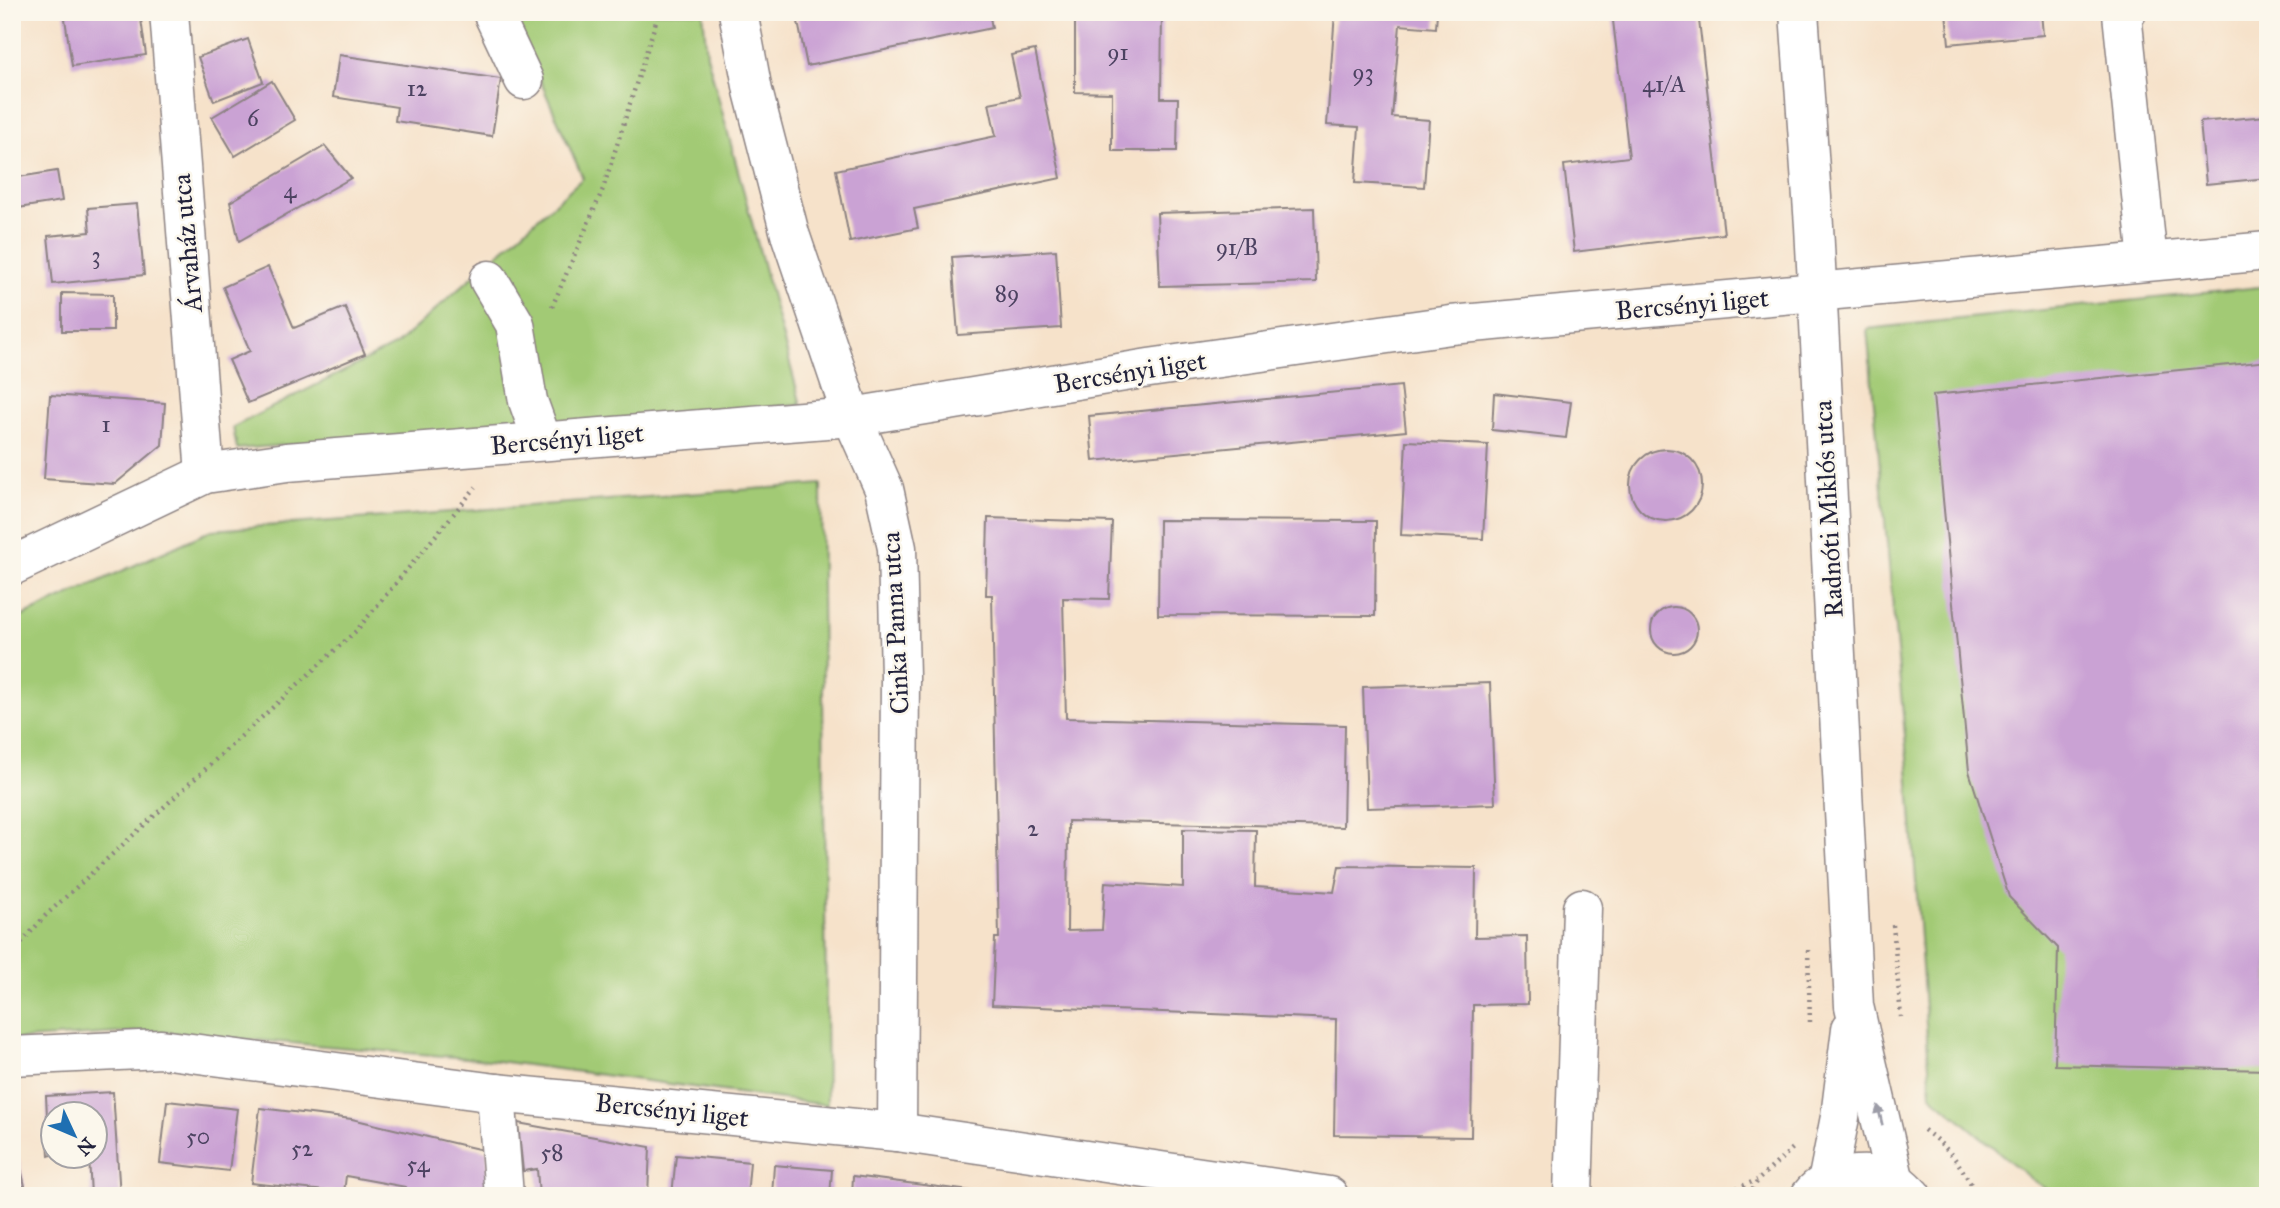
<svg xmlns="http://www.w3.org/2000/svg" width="2280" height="1208" font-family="'IM FELL Great Primer',serif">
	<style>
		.green { fill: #a2ca75; stroke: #627658; stroke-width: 2 }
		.building { fill: #caa2d4 }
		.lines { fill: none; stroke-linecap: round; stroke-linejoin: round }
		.minor-casing { stroke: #8c8282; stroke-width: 41 }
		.path { stroke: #8c8282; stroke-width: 4.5; stroke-dasharray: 2 5; stroke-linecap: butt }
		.minor { stroke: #fff; stroke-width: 38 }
		.oneway { fill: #9c9ca7 }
		.labels { text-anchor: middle; stroke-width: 5; stroke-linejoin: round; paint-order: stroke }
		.number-label { font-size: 23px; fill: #4c4261 }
		.street-label { font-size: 26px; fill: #22223b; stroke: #fbf7ec }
	</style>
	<rect width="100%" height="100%" fill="#fbf7ec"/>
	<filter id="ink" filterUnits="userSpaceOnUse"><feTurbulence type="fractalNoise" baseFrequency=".0143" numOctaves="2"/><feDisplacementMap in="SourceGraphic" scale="14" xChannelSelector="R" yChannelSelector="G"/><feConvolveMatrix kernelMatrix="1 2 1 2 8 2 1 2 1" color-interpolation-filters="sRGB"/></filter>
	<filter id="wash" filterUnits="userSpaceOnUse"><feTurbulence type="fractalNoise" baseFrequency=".00686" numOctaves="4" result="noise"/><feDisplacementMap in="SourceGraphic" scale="28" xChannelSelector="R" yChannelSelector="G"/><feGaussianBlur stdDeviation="1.57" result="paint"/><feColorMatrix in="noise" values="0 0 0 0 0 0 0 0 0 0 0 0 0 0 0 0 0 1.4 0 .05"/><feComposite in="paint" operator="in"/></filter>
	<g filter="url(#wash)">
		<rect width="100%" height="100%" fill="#f6e2ca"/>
		<g class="green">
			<polygon points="510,12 703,12 707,55 801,405 237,449 233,427 396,345 583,178"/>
			<polygon points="2268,286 2268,1196 2056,1196 2031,1179 1931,1095 1908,768 1867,329"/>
			<polygon points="821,484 827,1105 490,1060 150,1031 12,1040 12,621 212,530"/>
		</g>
		<g id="blocks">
			<g class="building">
				<polygon points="64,12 140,12 146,55 72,66"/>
				<polygon points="199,12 230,12 230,14 199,16"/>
				<polygon points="796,12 989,12 992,28 807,66"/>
				<polygon points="1075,12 1162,12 1161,98 1178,98 1177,151 1112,151 1112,93 1075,92"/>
				<polygon points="1335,12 1437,12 1436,28 1400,25 1392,117 1429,120 1424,187 1355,183 1359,127 1327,125"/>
				<polygon points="1612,12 1698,12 1724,234 1574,252 1564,165 1629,157"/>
				<polygon points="1946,12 2041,12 2043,35 1949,44"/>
				<polygon points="248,39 263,82 214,101 198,57"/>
				<polygon points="1035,50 1061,178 914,209 918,228 850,242 836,170 996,136 989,103 1020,97 1011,55"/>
				<polygon points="339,55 501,79 492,136 395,121 397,107 333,97"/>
				<polygon points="272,81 295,120 235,156 212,117"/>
				<polygon points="2266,116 2268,178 2206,184 2200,122"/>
				<polygon points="325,146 351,178 239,241 230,202"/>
				<polygon points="57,171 62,201 12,209 12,178"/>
				<polygon points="137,204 144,275 53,284 48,236 90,232 88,208"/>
				<polygon points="1314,208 1316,282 1160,286 1157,213"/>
				<polygon points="1056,250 1061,328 958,335 952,257"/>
				<polygon points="268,267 294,328 345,307 365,354 248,403 229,360 250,351 223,287"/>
				<polygon points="62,293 113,294 113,331 62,331"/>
				<polygon points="2268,361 2268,1070 2055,1065 2058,948 2009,897 1969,771 1933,395"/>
				<polygon points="1401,386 1406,431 1093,461 1089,416"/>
				<polygon points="1494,393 1571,402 1566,438 1492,430"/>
				<polygon points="50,395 165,403 162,445 115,484 44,479"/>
				<polygon points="1406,441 1488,445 1483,539 1401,535"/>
				<circle cx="1666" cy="485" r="36"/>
				<polygon points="988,518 1112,522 1109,599 1063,598 1066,718 1345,725 1343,827 1068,821 1067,931 1102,930 1105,882 1183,887 1183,829 1256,830 1255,887 1334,892 1339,866 1476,868 1475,937 1527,936 1528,1004 1473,1005 1471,1137 1334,1135 1336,1019 992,1005 995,938 999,938 992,595 986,595"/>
				<polygon points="1159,520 1376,521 1375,616 1158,615"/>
				<circle cx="1674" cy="630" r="23"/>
				<polygon points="1490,683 1495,804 1367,808 1363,687"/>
				<polygon points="113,1092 120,1196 91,1196 89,1156 94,1156 94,1114 52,1114 52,1155 49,1156 46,1096"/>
				<polygon points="167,1101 237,1109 229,1171 160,1163"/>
				<polygon points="260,1108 352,1119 487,1151 490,1196 406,1196 406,1187 346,1176 344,1193 251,1183"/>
				<polygon points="518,1123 650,1147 648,1196 539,1196 537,1169 523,1171"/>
				<polygon points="13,1134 25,1186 12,1189 12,1135"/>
				<polygon points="676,1155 750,1162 747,1196 672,1196"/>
				<polygon points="774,1165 832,1170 830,1196 772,1196"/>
				<polygon points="853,1176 993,1194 993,1196 852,1196"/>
			</g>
		</g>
	</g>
	<g filter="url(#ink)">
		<use href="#blocks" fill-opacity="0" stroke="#8c8282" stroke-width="2"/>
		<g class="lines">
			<g class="minor-casing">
				<g id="minor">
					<polyline points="169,12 205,474"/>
					<polyline points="492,12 524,80"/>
					<polyline points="738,12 753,91 790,234 852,417 884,489 897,548 900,677 897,1132"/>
					<polyline points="1799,12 1814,226 1854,1006 1895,1182"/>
					<polyline points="2127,12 2122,14 2148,261"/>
					<polyline points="489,280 515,324 528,401 542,440"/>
					<polyline points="12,566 205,474 287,462 852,417 1149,368 1451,325 2268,251"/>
					<polyline points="12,1056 161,1049 496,1093 897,1132 1329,1196"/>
					<polyline points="496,1093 504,1196"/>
					<polyline points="1827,1183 1840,1117 1851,1029"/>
					<polyline points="1573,1196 1582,908"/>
					<path d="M1810 1196C1827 1173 1870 1170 1894 1181 1901 1184 1907 1191 1912 1196"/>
				</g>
			</g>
			<g class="path">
				<polyline points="552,307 603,189 659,12"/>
				<polyline points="1893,925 1901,1017"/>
				<polyline points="1808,950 1810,1022"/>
				<polyline points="12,953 46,915 356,631 476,487"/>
				<path d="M1924 1130C1955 1153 1959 1164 1978 1196"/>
				<polyline points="1717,1196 1757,1180"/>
				<polyline points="1749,1196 1758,1180 1793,1148"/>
			</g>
			<use href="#minor" class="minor"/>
		</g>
		<defs><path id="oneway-solid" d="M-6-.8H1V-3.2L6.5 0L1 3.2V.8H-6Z" transform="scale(1.75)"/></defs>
		<use class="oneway" href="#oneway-solid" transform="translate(1880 1115) rotate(-103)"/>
	</g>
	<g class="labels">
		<g class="number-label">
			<text x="1118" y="60">91</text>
			<text x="1363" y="80">93</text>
			<text x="1664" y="92">41/A</text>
			<text x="417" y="96">12</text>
			<text x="253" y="126">6</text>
			<text x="290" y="198">4</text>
			<text x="1237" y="255">91/B</text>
			<text x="96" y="263">3</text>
			<text x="1007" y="301">89</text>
			<text x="106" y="432">1</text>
			<text x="1033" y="836">2</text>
			<text x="198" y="1144">50</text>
			<text x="302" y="1156">52</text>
			<text x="552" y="1160">58</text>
			<text x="418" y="1172">54</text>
		</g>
		<g class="street-label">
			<text transform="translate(187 243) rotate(-95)" y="9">Árvaház utca</text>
			<text transform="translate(1692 304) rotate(-5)" y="9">Bercsényi liget</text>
			<text transform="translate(1130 372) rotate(-9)" y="9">Bercsényi liget</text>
			<text transform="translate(567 439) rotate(-5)" y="9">Bercsényi liget</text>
			<text transform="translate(1828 509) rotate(-93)" y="9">Radnóti Miklós utca</text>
			<text transform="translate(895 623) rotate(-93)" y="9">Cinka Panna utca</text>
			<text transform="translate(672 1110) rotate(6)" y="9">Bercsényi liget</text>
		</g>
	</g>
	<rect width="2280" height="1208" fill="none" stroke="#fbf7ec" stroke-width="42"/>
	<g transform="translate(74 1135) rotate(134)"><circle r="33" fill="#fbf7ec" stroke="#a4a2a5" stroke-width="2"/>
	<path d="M0-5L12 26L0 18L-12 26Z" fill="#1f6fb2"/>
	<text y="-10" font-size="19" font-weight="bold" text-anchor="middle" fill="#22223b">N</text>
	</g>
</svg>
